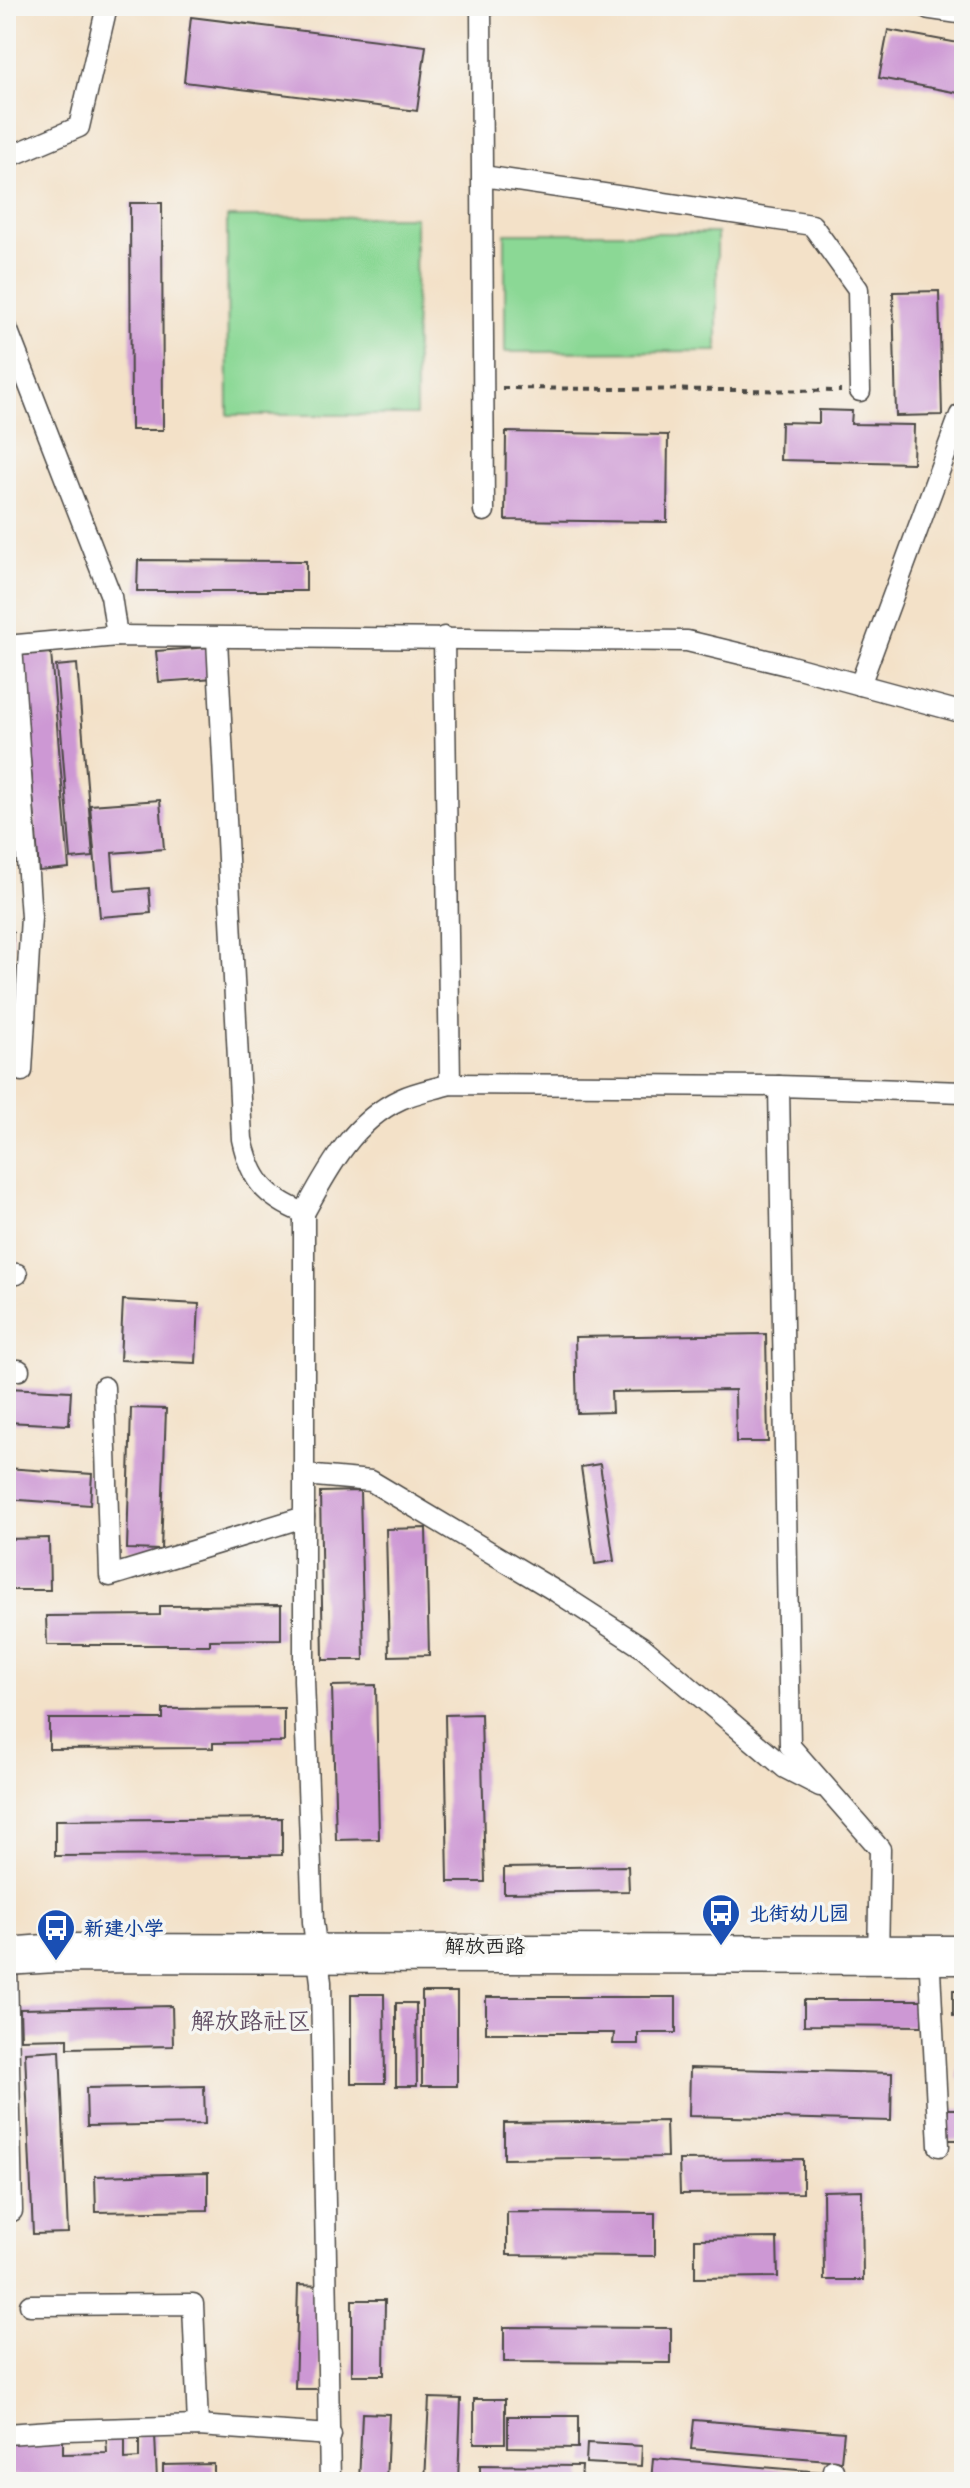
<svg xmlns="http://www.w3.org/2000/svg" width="970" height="2488" font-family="Kalam,'LXGW WenKai TC',sans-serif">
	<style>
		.green { fill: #8bd895; stroke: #5b8260; stroke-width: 2 }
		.building { fill: #cd98d4 }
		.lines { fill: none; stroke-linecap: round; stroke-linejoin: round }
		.minor-casing { stroke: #494643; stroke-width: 23 }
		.major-casing { stroke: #494643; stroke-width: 29 }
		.path { stroke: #494643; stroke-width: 4; stroke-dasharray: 6 6; stroke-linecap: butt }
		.minor { stroke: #fff; stroke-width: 20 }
		.major { stroke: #fff; stroke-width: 26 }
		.labels { text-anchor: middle; stroke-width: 7; stroke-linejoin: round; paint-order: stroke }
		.transit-label { font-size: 20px; font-weight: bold; fill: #164399; stroke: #f6f6f2; text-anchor: start }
		.street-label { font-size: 20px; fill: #2b2b2b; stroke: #f6f6f2 }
		.quarter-label { font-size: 24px; fill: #645166; stroke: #f6f6f2 }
	</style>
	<rect width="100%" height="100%" fill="#f6f6f2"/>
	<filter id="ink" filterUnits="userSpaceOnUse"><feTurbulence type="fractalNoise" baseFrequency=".0125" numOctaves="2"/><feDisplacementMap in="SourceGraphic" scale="16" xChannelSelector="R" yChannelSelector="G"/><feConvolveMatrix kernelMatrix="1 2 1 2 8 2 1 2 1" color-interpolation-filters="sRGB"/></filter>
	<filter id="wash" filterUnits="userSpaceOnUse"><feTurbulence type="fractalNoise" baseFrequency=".006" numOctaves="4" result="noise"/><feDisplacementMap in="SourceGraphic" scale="32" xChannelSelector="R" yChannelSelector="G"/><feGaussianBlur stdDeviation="1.8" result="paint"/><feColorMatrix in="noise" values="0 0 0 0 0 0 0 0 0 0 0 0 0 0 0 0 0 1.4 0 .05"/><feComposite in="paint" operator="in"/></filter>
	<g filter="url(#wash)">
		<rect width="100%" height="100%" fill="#f3e1c8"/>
		<g class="green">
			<polygon points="227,217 415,217 416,415 228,415"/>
			<polygon points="505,233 717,233 717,351 505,352"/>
		</g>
		<g id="blocks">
			<g class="building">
				<polygon points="191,17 426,46 417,111 184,82"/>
				<polygon points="888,30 964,44 964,94 879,78"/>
				<polygon points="130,203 162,203 163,430 131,430"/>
				<polygon points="939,291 942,415 896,416 893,292"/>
				<polygon points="819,410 852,411 851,424 914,425 913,463 780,460 781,422 819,423"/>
				<polygon points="506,432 668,435 667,522 505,520"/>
				<polygon points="138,560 306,561 306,591 137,591"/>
				<polygon points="211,647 214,678 159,682 156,651"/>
				<polygon points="51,653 69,868 39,871 22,655"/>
				<polygon points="77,664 93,857 71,859 56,666"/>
				<polygon points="160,800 164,849 112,853 115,891 149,888 151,913 100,917 90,805"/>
				<polygon points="6,930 13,931 11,979 6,979"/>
				<polygon points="6,1006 11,1006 9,1062 6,1061"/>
				<polygon points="123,1300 199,1304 196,1363 120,1360"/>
				<polygon points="766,1334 768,1442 736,1442 735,1390 611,1392 612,1412 577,1413 575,1337"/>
				<polygon points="6,1388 71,1391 69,1425 6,1422"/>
				<polygon points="131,1408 166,1409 161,1550 127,1549"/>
				<polygon points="600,1464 614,1561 595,1564 581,1467"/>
				<polygon points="6,1468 92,1474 90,1505 6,1499"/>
				<polygon points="360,1491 364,1660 323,1660 320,1492"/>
				<polygon points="426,1528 429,1655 389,1656 386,1529"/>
				<polygon points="49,1538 50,1590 6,1590 6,1539"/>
				<polygon points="281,1605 281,1639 210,1640 210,1645 47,1645 46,1616 160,1615 160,1606"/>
				<polygon points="376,1685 379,1839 336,1840 332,1686"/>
				<polygon points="284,1708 284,1742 213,1743 213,1748 49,1749 49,1719 163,1719 163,1709"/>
				<polygon points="481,1714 485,1882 448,1882 445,1715"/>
				<polygon points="282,1818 282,1855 55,1856 55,1820"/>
				<polygon points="628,1866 629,1891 504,1893 504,1868"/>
				<rect x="953" y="1990" width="11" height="26"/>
				<rect x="422" y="1992" width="35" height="94"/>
				<polygon points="351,1994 384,1994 385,2083 351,2083"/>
				<polygon points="486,1997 676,1997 676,2033 638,2033 638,2044 613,2044 614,2033 486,2033"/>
				<polygon points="804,2000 922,2000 922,2026 804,2025"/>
				<polygon points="396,2003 416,2003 417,2086 396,2086"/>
				<polygon points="172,2006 173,2046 68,2048 68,2038 21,2039 20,2009"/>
				<polygon points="958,2042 964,2042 964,2079 957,2078"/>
				<polygon points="60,2050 68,2233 33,2234 25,2052"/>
				<polygon points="690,2068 892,2073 891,2121 689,2116"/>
				<polygon points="204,2086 205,2124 87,2126 86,2088"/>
				<polygon points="948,2109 964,2109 964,2140 947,2140"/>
				<polygon points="666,2121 667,2157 504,2159 504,2123"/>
				<polygon points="803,2159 803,2193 680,2194 679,2160"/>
				<polygon points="208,2173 208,2210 96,2212 95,2176"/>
				<polygon points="862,2190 863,2280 824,2280 823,2191"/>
				<polygon points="507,2212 655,2213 655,2256 507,2255"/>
				<polygon points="777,2238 778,2277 695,2278 695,2239"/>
				<polygon points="298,2285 323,2286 319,2389 295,2389"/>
				<polygon points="352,2300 385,2300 384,2375 352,2375"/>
				<polygon points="504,2327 671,2328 671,2363 504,2362"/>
				<polygon points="429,2398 461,2399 458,2482 425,2482"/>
				<rect x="474" y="2399" width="31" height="44"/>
				<polygon points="362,2413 389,2414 386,2482 359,2482"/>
				<polygon points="508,2416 578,2416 578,2448 508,2447"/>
				<polygon points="694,2420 844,2432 841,2461 691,2449"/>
				<polygon points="106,2434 125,2434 125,2459 139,2458 139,2434 155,2434 157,2481 46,2482 46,2475 6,2476 6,2443 63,2436 63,2454 107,2453"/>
				<polygon points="587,2443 642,2446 641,2466 586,2463"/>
				<polygon points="653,2458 822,2472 821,2482 651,2482"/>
				<polygon points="214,2464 214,2482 163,2482 163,2465"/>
				<polygon points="480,2465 582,2466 581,2482 480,2482"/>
			</g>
		</g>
	</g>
	<g filter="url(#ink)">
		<use href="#blocks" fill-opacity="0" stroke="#494643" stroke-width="2"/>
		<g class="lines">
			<g class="minor-casing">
				<g id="minor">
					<polyline points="481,6 484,511"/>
					<polyline points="6,158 79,127 107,6"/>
					<polyline points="483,176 812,225 858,289 860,391"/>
					<polyline points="6,326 111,596 117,636"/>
					<polyline points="444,637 450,1084"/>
					<path d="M217 639 242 1139C251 1180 265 1197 304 1213"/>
					<polyline points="6,646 117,636 687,641 787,665 964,713"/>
					<polyline points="12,646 31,917 22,1071"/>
					<polyline points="860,685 960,415"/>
					<polyline points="779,1086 790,1746 880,1849 878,1960"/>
					<polyline points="6,1273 17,1274"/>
					<polyline points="6,1370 19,1370"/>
					<polyline points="104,1387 110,1576 304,1517"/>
					<polyline points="304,1475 371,1481 557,1592 642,1647 785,1768 820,1786"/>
					<polyline points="6,1948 58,1944 964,1946"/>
					<polyline points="929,1951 939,2146"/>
					<polyline points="6,1965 56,1962 964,1964"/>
					<polyline points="7,1965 12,2211"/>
					<polyline points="30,2305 193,2304 198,2426"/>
					<polyline points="6,2434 66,2430 198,2426 331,2435"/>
					<path d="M330 2482 321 1982 313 1922 304 1680V1213C328 1169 353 1121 401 1099 416 1092 434 1089 450 1084L779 1086 964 1092"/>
					<polyline points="831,2482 833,2470"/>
				</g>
			</g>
			<g class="major-casing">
				<polyline id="major" points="930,6 964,11"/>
			</g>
			<polyline class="path" points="502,388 841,391"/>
			<use href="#minor" class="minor"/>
			<use href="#major" class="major"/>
		</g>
	</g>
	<defs>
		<g id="bus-pin" transform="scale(2)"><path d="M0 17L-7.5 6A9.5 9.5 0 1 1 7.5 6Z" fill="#1a4fb4" stroke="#f6f6f2"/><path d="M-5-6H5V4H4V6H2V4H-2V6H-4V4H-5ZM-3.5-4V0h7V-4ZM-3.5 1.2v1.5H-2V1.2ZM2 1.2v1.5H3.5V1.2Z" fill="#fff"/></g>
	</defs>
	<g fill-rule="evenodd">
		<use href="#bus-pin" x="721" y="1913"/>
		<use href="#bus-pin" x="56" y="1928"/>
	</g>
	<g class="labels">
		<g class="transit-label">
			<text x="749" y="1920">北街幼儿园</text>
			<text x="84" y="1935">新建小学</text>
		</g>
		<g class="street-label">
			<text x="485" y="1953">解放西路</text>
		</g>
		<g class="quarter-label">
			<text x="251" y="2029">解放路社区</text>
		</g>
	</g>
	<rect width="970" height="2488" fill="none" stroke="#f6f6f2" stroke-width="32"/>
</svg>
